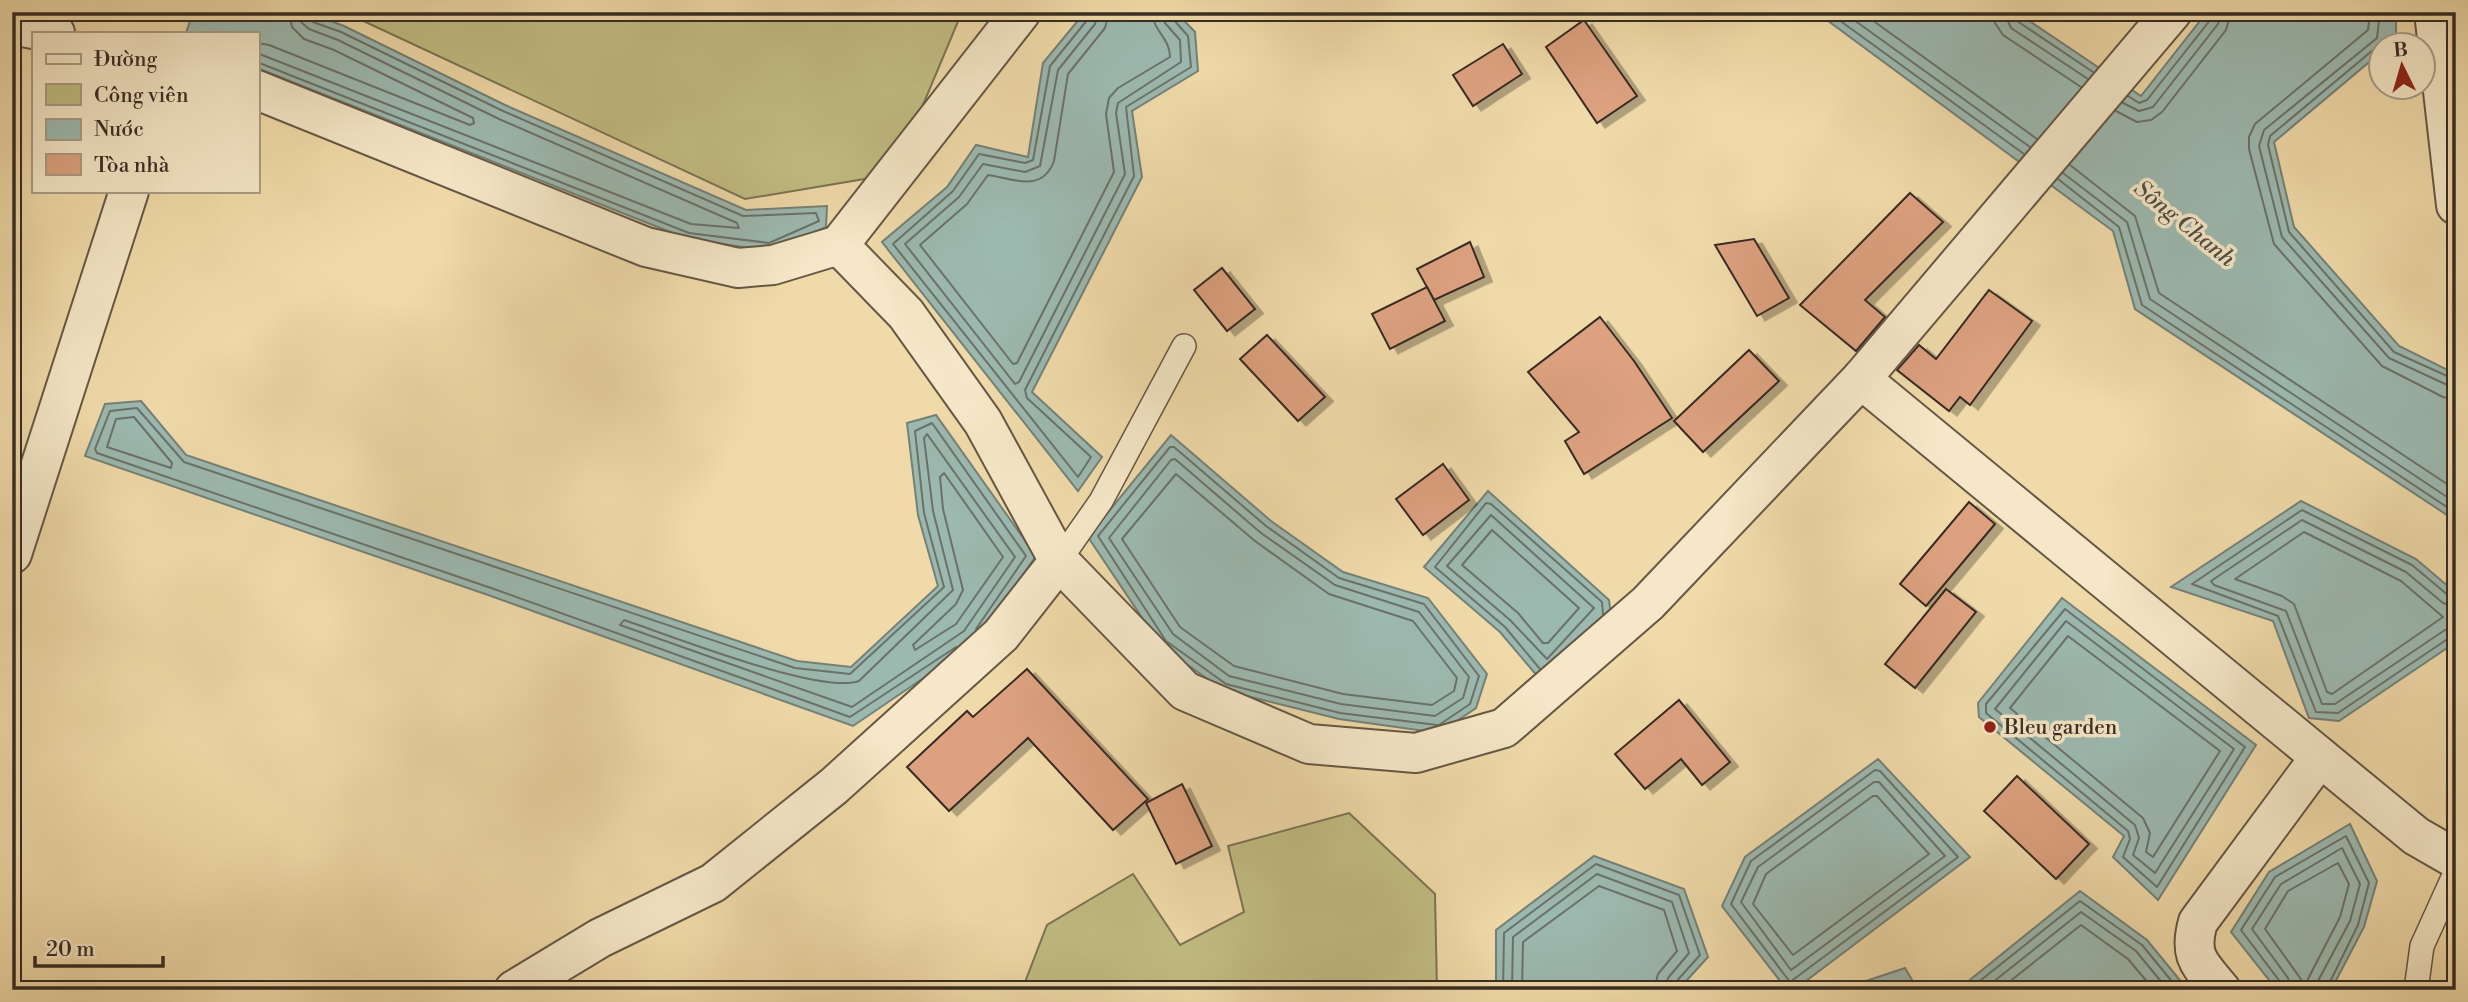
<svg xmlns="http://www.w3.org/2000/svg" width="2468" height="1002" font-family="'Libre Bodoni',serif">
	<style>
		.green { fill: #c1bd83; stroke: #7c7454; stroke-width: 2 }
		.water { fill: #9cb9b0; stroke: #748178; stroke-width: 2 }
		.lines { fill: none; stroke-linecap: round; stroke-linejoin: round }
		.shore { stroke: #6a726a; stroke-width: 2 }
		.building { fill: #dda17f; stroke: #372c24; stroke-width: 2; filter: url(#shadow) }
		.service-casing { stroke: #655845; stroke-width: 26 }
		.minor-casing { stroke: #655845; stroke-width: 42 }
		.service { stroke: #f5e7c7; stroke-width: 23 }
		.minor { stroke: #f5e7c7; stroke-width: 38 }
		.poi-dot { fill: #8f2418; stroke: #f5e7c7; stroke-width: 2.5 }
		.labels { text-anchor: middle; stroke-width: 7; stroke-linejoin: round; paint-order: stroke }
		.poi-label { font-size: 21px; fill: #372c24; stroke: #f5e7c7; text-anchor: start }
		.water-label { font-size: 23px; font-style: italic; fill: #504f47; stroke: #f5e7c7 }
	</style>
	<defs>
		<filter id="shadow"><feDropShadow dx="8" dy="4.5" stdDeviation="0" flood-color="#0004"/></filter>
	</defs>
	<rect width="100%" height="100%" fill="#f0daa9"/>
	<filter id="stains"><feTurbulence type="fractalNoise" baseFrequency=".00286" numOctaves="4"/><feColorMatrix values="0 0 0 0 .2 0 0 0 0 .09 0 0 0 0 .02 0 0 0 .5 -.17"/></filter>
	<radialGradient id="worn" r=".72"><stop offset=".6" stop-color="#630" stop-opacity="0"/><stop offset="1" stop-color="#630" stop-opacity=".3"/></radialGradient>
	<g class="green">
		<polygon points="344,12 962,12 894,174 745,199"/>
		<polygon points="1349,813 1435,894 1437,990 1022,990 1047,925 1133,874 1180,945 1244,912 1228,846"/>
	</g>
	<g class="water">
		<polygon points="193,12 307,12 344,26 505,105 746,210 827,206 826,227 771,251 688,239 257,68 257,33 186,33"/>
		<polygon points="1085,12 1176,12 1195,32 1198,71 1132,111 1142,177 1032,392 1102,457 1078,491 882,242 947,187 976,145 1028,157 1043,63"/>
		<polygon points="1816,12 2016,12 2141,96 2207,12 2396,12 2396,40 2389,45 2380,46 2380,53 2274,142 2294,227 2399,346 2456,374 2456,521 2135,309 2113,231"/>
		<polygon points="141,401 186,455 797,661 851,667 938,586 918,515 907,423 936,415 1036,556 975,643 853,726 491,596 85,456 105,404"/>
		<polygon points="1171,435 1271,521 1343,572 1428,598 1487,674 1476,708 1439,733 1339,719 1223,690 1161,646 1088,537"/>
		<polygon points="1488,491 1609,600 1611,616 1544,684 1500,632 1424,567"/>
		<polygon points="2301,501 2416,559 2456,593 2456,642 2339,721 2309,718 2273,621 2171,587"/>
		<polygon points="2062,598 2256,745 2158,900 2113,857 2124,836 1979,717 1978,703"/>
		<polygon points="1878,759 1970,857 1794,990 1787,990 1722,906 1745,857"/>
		<polygon points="2350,824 2377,881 2364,927 2331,990 2277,990 2231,932 2269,872"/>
		<polygon points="1594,856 1684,889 1708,957 1678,990 1496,990 1496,930"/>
		<polygon points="2080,891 2147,940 2188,990 1968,990 1966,983"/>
		<polygon points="1905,968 1918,990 1853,990 1866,981"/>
	</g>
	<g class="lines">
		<g class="shore">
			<polyline points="1089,12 1088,19 1050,66 1033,160 1025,163 979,154 953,191 893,244 1078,477 1091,457 1027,398 1025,390 1134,176 1126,107 1191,67 1188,36 1173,19 1171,12"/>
			<polyline points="1098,12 1095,24 1058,70 1040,166 1025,172 983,164 959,197 905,244 1015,384 1019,382 1125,174 1116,113 1118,103 1181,62 1180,40 1165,23 1162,12"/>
			<path d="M1109 12 1105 28 1068 74 1054 161C1042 194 1012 178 988 175L967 204 920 245 1013 364 1017 363 1114 172 1106 114 1109 98 1118 88 1170 57C1170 38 1153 31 1152 12"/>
			<polyline points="1828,12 2024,154"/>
			<polyline points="1843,12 2030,147"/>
			<polyline points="1861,12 2037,139"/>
			<polyline points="1994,12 1995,23 2003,35 2081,87"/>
			<polyline points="2004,12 2011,28 2088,79"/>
			<polyline points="2013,12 2017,21 2093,72"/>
			<polyline points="2370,12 2368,30 2255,124 2249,137 2249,149 2274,244 2382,366 2443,397 2456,400"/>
			<polyline points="2380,12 2377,38 2264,130 2259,146 2282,237 2389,358 2456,389"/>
			<polyline points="257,43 269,45 470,125 474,123 473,118 334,50 304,39 292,27 289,12"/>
			<polyline points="2380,48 2373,50 2270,136 2268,145 2289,232 2394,352 2456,380"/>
			<polyline points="257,53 691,224 739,228 737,223 499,119 338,40 309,29 301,22 300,12"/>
			<polyline points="257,62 689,233 769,243 819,221 816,213 743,216 503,111 341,32 313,22 308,12"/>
			<polyline points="2128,96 2139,103 2147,100 2211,19 2212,12"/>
			<polyline points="2123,103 2139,111 2153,107 2218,24 2221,12"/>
			<polyline points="2116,111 2137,122 2151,120 2162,112 2226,30 2231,12"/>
			<polyline points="2070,165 2135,216 2159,293 2456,490"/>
			<polyline points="2063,173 2127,222 2150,299 2456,503"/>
			<polyline points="2058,179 2119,227 2142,305 2456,513"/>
			<polygon points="134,417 172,463 171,468 107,447 116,419"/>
			<path d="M927 434 1015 557 964 631 852 707 620 625 624 620C669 635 820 695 859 681L953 590 933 511 924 438Z"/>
			<polygon points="1175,459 1261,533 1335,585 1419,612 1469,677 1463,698 1435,716 1341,704 1229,676 1173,634 1109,538 1171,460"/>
			<polygon points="944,473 1003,557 956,624 915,650 913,645 956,604 963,590 943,509 940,477"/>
			<polygon points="1176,474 1255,541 1329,594 1413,621 1457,678 1454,691 1432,705 1343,694 1234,666 1180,627 1122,539"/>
			<polygon points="1491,515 1594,608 1547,659 1510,620 1447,566"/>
			<polygon points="1492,530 1579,608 1548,643 1543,643 1518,613 1462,565"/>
			<polygon points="2304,532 2401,581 2443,617 2332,694 2327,692 2294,604 2282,596 2235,579"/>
			<polyline points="2456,598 2449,596 2412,565 2302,510 2192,584 2278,616 2316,712 2338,713 2449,638 2456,636"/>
			<polyline points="2456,607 2443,603 2406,572 2302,520 2211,581 2214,585 2286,611 2322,704 2335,704 2445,630 2456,628"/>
			<polygon points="2065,609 2245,747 2157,887 2123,857 2130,839 2128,831 1986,713 1986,704"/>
			<polygon points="2066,621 2234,749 2155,873 2133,855 2139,838 2135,825 1995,709"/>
			<polygon points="2068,636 2220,751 2153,857 2146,852 2150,833 2143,818 2010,708"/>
			<polyline points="956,647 850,717 494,589 97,453 95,449 110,411 137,408 184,462 795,668 850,674 944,587 924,513 915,431 932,423 1026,556 976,629"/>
			<polyline points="1540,669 1505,627 1435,567 1486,503 1491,504 1602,602 1603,614"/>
			<polyline points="1437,725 1340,713 1226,684 1166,641 1098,536 1170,447 1174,447 1266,526 1339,578 1424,604 1479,676 1470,704 1439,725"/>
			<polygon points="1875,770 1880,771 1958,857 1790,982 1731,904 1751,861"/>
			<polygon points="1874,782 1879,782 1945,856 1791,970 1741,902 1758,867"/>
			<polygon points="1873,796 1877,796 1929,854 1793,955 1753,904 1766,874"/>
			<polygon points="2338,863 2349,884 2340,917 2307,981 2303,982 2265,929 2288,891"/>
			<polyline points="1503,990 1504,933 1596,864 1679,895 1700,955 1675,983 1673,990"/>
			<polyline points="1512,990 1513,937 1597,874 1672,902 1689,953 1668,978 1665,990"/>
			<polyline points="1522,990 1523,942 1599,886 1664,910 1677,951 1658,974 1654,990"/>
			<polyline points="1975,990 1976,984 2080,901 2142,945 2179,990"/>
			<polyline points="1983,990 2081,912 2136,951 2168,990"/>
			<polyline points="1999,990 2081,925 2128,959 2154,990"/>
			<polyline points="2282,990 2281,983 2241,930 2275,877 2346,836 2369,883 2358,925 2326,990"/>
			<polyline points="2291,990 2288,978 2252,929 2281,884 2342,848 2360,884 2350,921 2318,981 2317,990"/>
		</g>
	</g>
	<g class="building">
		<polygon points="1584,20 1637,96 1597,123 1546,47"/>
		<polygon points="1503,44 1522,74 1473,106 1453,75"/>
		<polygon points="1910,193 1943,222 1865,300 1885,317 1856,351 1800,305"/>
		<polygon points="1754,239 1789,298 1757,316 1715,245"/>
		<polygon points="1470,242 1484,277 1434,300 1417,269"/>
		<polygon points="1222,268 1255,309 1227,331 1194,290"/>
		<polygon points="1427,287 1445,321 1390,349 1372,314"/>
		<polygon points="1989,290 2032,321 1970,405 1960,397 1949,411 1897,370 1919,345 1936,359"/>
		<polygon points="1600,317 1634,361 1672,418 1584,474 1565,441 1579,432 1528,372"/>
		<polygon points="1267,335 1325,397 1298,421 1240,359"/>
		<polygon points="1749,350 1779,381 1703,452 1674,421"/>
		<polygon points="1443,464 1469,500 1423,535 1396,499"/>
		<polygon points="1969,502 1995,524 1926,606 1900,584"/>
		<polygon points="1946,589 1976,612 1915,688 1885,664"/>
		<polygon points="1027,669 1148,799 1113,830 1028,738 949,811 907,767 967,711 973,717"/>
		<polygon points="1679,700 1730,762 1702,785 1681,759 1645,789 1615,754"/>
		<polygon points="2017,776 2089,844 2056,879 1984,811"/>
		<polygon points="1182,784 1212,846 1176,864 1146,803"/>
	</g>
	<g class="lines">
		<g class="service-casing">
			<g id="service">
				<polyline points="1059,561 1101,501 1184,346"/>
				<polyline points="2416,990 2422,946 2456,871"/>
			</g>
		</g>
		<g class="minor-casing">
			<g id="minor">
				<polyline points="2434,12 2456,205"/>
				<polyline points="12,25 55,33"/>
				<polyline points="257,90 646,247 738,268 773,265 839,245 1021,12"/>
				<polyline points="839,245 906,314 983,422 1059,561 1185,691 1309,744 1416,753 1504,728 1648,603 1861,379 2172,12"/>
				<polyline points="1861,379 2416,836 2456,859"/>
				<polyline points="12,554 129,191"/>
				<polyline points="514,990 600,938 713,883 834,786 1001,635 1059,561"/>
				<path d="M2221 990C2200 964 2188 957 2198 922L2320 757"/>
			</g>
		</g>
		<use href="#service" class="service"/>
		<use href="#minor" class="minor"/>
	</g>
	<circle class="poi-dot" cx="1990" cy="727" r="7"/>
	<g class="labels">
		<g class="poi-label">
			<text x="2004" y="734">Bleu garden</text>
		</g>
		<g class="water-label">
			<text transform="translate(2185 223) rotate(39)" y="8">Sông Chanh</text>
		</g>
	</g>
	<rect width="2468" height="1002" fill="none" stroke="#f0daa9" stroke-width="42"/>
	<rect x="14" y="14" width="2440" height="974" fill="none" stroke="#372c24" stroke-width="3.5"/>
	<rect x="21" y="21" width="2426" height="960" fill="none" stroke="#372c24" stroke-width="2"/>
	<rect x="32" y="32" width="228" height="161" fill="#f5e7c7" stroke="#a99c86" stroke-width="2"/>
	<rect x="46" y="54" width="35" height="10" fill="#f5e7c7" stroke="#a99c86" stroke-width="2"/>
	<text x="94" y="66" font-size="21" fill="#372c24">Đường</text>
	<rect x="46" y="84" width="35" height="21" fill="#c1bd83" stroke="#a99c86" stroke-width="2"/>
	<text x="94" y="102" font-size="21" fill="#372c24">Công viên</text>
	<rect x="46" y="119" width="35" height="21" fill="#9cb9b0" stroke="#a99c86" stroke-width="2"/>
	<text x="94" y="136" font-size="21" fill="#372c24">Nước</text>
	<rect x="46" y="154" width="35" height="21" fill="#dda17f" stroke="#a99c86" stroke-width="2"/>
	<text x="94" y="172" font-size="21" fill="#372c24">Tòa nhà</text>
	<g transform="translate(2402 66) rotate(355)"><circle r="33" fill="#f5e7c7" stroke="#a99c86" stroke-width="2"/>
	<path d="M0-5L12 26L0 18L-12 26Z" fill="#8f2418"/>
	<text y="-10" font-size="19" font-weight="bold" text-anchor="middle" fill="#372c24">B</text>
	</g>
	<path d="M35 956v10h128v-10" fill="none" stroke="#372c24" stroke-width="3.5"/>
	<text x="46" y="956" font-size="21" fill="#372c24" stroke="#f5e7c7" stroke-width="5" paint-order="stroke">20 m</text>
	<rect width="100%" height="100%" filter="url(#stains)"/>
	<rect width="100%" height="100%" fill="url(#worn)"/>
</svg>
